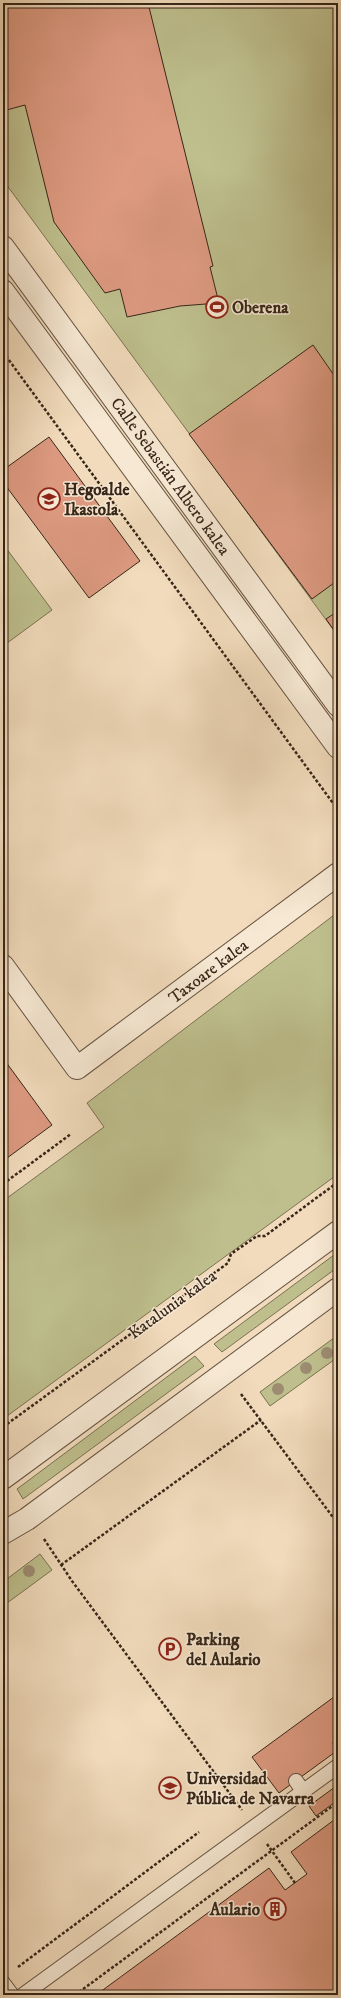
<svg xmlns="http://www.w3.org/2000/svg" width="341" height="1998" font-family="'IM FELL DW Pica',serif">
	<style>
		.green { fill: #bebf8d; stroke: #7a7252 }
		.building { fill: #dd9a81; stroke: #372618 }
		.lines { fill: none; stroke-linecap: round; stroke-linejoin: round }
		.service-casing { stroke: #665341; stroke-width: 16 }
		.minor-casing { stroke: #665341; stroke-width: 24 }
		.tertiary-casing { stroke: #665341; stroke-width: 24 }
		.path { stroke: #372618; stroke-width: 2.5; stroke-dasharray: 3 2; stroke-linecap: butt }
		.service { stroke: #f6e8d3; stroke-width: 14 }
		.minor { stroke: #f6e8d3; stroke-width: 22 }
		.tertiary { stroke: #f6e8d3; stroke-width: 22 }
		.tree { fill: #9d8c72 }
		.labels { text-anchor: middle; stroke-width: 3; stroke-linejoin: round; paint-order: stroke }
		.poi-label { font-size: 17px; font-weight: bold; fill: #372618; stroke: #f6e8d3; text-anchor: start }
		.street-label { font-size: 17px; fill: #372618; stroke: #f6e8d3 }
	</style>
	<rect width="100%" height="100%" fill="#f1dbbc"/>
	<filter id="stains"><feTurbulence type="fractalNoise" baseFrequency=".005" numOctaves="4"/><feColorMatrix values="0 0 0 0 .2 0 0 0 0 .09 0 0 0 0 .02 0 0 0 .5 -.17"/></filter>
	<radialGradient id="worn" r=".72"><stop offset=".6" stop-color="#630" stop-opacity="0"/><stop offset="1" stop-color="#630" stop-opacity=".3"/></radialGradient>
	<g class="green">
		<polygon points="3,3 338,3 338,636 3,180"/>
		<polygon points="3,544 52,610 3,646"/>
		<polygon points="338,912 338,1174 3,1419 3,1201 104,1127 87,1103"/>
		<polygon points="338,1252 338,1267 222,1352 214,1344"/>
		<polygon points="338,1335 338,1357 270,1406 260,1392"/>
		<polygon points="195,1356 204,1366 23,1499 17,1489"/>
		<polygon points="40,1554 52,1570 3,1606 3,1582"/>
	</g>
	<g class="building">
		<polygon points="3,3 148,3 213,266 210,267 219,303 180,306 127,317 120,289 105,293 54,222 25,105 3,111"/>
		<polygon points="313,345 338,381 338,580 312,599 189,434"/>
		<polygon points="49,437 140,561 89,598 3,482 3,470"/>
		<polygon points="338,611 338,636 326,619"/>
		<polygon points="3,1058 52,1125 3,1161"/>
		<polygon points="338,1694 338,1750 279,1793 252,1757"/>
		<polygon points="335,1787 338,1791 338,1800 316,1816 309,1806"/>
		<polygon points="338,1817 338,1994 96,1995 269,1868 285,1890 307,1874 291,1852"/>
	</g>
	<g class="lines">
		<g class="service-casing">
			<g id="service">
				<polyline points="296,1781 303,1791"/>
				<polyline points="3,1983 12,1995"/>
				<polyline points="23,1995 338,1766"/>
			</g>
		</g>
		<g class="minor-casing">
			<polyline id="minor" points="3,966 77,1068 338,874"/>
		</g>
		<g class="tertiary-casing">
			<g id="tertiary">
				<polyline points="3,247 338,705"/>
				<polyline points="3,291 338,747"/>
				<polyline points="3,1478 338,1232"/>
				<polyline points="3,1533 27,1519 338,1289"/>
			</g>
		</g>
		<g class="path">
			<polyline points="3,352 338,810"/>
			<polyline points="3,1184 71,1134"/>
			<polyline points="241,1394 338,1524"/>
			<polyline points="3,1427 228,1263 231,1254 257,1236 265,1236 338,1182"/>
			<polyline points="44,1539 72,1581 242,1810"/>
			<polyline points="61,1565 261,1420"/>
			<polyline points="333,1744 338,1740"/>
			<polyline points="267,1844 295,1883"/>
			<polyline points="18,1967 199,1832"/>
			<polyline points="75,1995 338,1802"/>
		</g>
		<use href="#service" class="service"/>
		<use href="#minor" class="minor"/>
		<use href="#tertiary" class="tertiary"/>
	</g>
	<g class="tree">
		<circle cx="327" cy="1353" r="6"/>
		<circle cx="306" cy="1368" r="6"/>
		<circle cx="278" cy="1389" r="6"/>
		<circle cx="29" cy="1571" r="6"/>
	</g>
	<defs>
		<g id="stadium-ring" transform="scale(1.15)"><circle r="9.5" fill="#f6e8d3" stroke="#8f2418" stroke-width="1.5"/><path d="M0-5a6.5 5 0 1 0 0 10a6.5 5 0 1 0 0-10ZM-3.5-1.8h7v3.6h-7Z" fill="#8f2418"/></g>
		<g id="school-ring" transform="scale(1.15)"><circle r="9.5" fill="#f6e8d3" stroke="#8f2418" stroke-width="1.5"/><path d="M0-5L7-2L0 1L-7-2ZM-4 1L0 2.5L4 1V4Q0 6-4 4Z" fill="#8f2418"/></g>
		<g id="parking-ring" transform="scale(1.15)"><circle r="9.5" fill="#f6e8d3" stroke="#8f2418" stroke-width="1.5"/><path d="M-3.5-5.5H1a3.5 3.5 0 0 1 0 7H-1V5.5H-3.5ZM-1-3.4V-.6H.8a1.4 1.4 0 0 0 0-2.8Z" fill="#8f2418"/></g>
		<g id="university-ring" transform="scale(1.15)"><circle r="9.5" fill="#f6e8d3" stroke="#8f2418" stroke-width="1.5"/><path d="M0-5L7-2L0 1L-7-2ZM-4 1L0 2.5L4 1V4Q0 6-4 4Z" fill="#8f2418"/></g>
		<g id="building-ring" transform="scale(1.15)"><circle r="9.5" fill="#f6e8d3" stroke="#8f2418" stroke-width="1.5"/><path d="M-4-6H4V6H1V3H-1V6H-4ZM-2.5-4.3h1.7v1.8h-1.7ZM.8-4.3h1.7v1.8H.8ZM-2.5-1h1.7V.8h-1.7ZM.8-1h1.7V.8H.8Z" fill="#8f2418"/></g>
	</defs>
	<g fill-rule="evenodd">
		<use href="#stadium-ring" x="217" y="307"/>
		<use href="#school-ring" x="49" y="499"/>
		<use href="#parking-ring" x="170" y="1649"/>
		<use href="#university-ring" x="170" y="1788"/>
		<use href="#building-ring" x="275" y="1909"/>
	</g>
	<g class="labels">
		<g class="poi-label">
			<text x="232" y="313">Oberena</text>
			<text x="64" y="495">Hegoalde<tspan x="64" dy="20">Ikastola</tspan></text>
			<text x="186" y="1645">Parking<tspan x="186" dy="20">del Aulario</tspan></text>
			<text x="186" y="1784">Universidad<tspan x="186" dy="20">Pública de Navarra</tspan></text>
			<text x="260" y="1915" text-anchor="end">Aulario</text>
		</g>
		<g class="street-label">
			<text transform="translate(171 476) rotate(54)" y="6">Calle Sebastián Albero kalea</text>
			<text transform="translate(208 971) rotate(-37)" y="6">Taxoare kalea</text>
			<text transform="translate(172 1304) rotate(-36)" y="6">Katalunia kalea</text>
		</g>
	</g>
	<rect width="341" height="1998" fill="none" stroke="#f1dbbc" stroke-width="16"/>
	<rect x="4" y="4" width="333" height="1990" fill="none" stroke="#372618" stroke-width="2"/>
	<rect x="8" y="8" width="325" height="1982" fill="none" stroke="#372618"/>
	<rect width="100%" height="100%" filter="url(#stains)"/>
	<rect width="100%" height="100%" fill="url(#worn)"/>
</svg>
